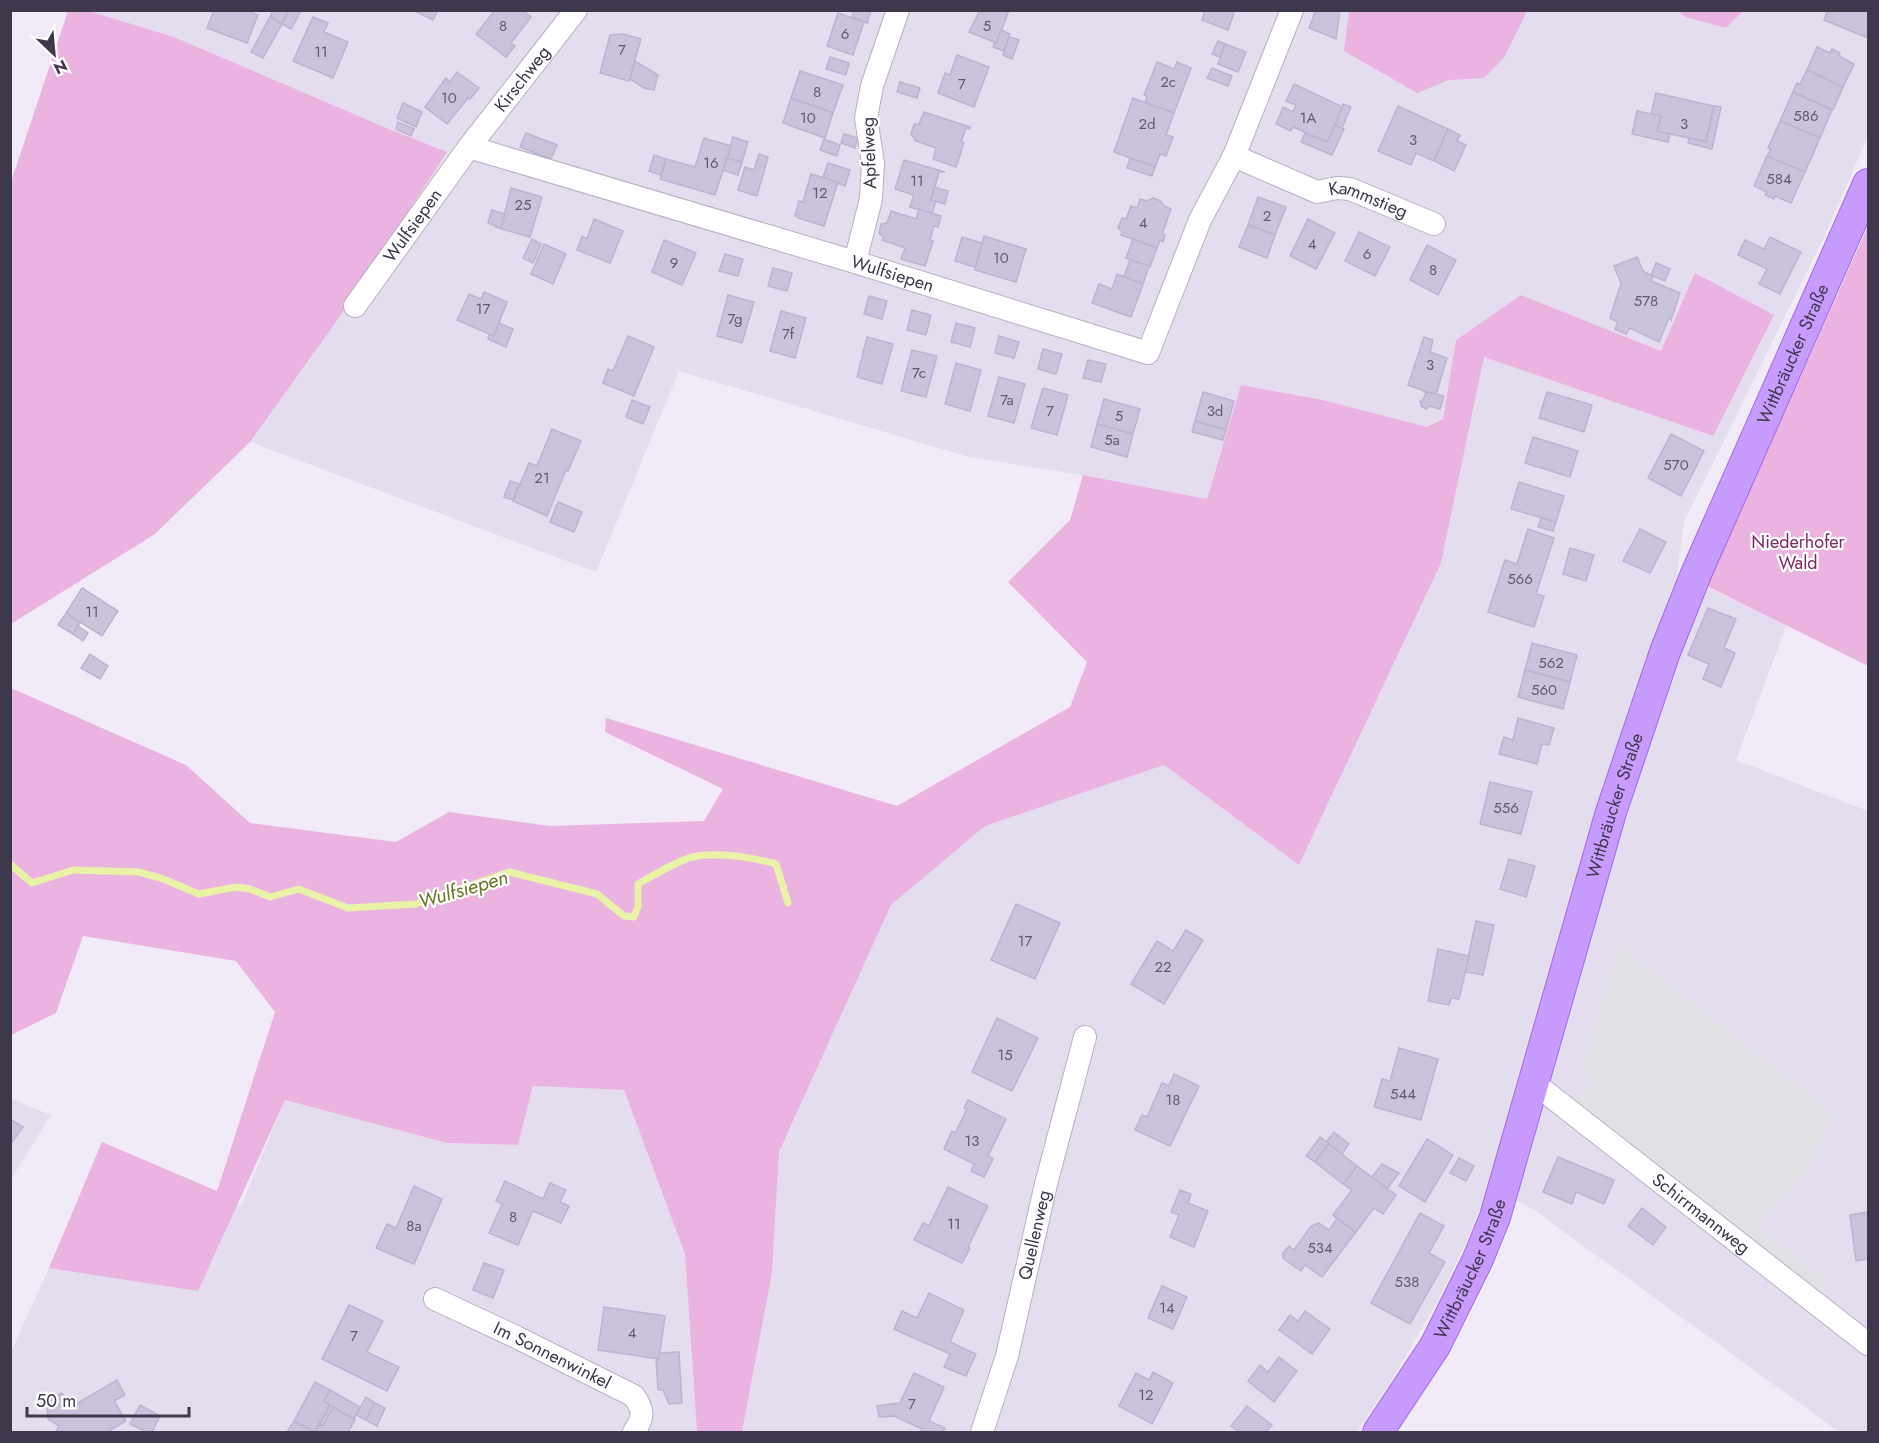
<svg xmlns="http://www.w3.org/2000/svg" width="1879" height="1443" font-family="Jost,sans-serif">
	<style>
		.residential { fill: #e4ddee }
		.green { fill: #ebb4e0 }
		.parking { fill: #e1e0e5 }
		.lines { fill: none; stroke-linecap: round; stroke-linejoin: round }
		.stream { stroke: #e8f3a7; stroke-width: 7 }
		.building { fill: #cbc3db; stroke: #beb3d3; stroke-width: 1.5 }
		.minor-casing { stroke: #b8b0c5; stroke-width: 24 }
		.major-casing { stroke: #a068e8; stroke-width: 32 }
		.minor { stroke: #fff; stroke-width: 22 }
		.major { stroke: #c89bff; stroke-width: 30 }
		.labels { text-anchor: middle; stroke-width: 4.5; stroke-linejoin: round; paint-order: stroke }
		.number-label { font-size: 15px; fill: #625b6f }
		.street-label { font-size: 18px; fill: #3f384b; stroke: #fff }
		.park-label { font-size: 18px; fill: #802960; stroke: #fff }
		.water-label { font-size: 20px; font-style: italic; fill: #6a7722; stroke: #fff }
	</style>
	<rect width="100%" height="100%" fill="#f0ebf6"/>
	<g class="residential">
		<polygon points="89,11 1868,11 1868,136 1823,239 1684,522 1677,573 1787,624 1736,760 1868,811 1868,1432 1839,1432 1534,1210 1489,1186 1468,1238 1436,1304 1394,1376 1357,1432 742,1432 772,1273 779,1152 891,905 985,826 1164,765 1299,865 1441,563 1484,357 1713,436 1773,315 1661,351 1521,295 1456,340 1443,419 1427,428 1323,400 1241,385 1207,499 1083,475 969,457 679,371 596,572 250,442 336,322 446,152 389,129 174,37"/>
		<polygon points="533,1086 625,1090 685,1254 697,1432 11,1432 11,1352 49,1268 102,1142 216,1191 241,1206 285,1100 447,1143 517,1145"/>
		<polygon points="11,1099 51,1115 11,1179"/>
	</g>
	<g class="green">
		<polygon points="68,11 89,11 174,37 389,129 447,152 336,322 250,442 155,534 11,624 11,182"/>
		<polygon points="1349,11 1349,10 1527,11 1504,58 1484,78 1449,80 1417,93 1344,51"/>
		<polygon points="1677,11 1743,11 1726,28 1686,17"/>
		<polygon points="1868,226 1868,666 1707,586"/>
		<polygon points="1695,273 1774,315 1713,436 1484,357 1441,563 1299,865 1164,765 985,826 891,905 779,1152 772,1273 742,1432 697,1432 685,1254 624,1090 533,1086 518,1145 447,1143 285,1100 198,1291 49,1268 102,1142 217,1191 275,1012 236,961 83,936 56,1013 11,1035 11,688 186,765 250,823 396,842 449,812 550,826 704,821 723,789 605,732 606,718 897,806 1070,707 1087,662 1008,582 1070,520 1083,475 1207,499 1241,385 1323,400 1427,427 1443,419 1456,340 1521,295 1661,351"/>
	</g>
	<polygon class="parking" points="1619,945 1836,1115 1822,1133 1814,1161 1758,1227 1828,1281 1817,1294 1571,1107 1590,1085 1585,1060"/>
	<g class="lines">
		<path class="stream" d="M10 864 32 883 73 870 138 872 161 878 199 894 236 887 250 889 270 897 299 889 348 908 416 904 509 872 597 894 624 916 634 917 638 907V884C652 876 677 861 692 857 719 851 750 857 776 864L788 903"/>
	</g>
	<g class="building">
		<polygon points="214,10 253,10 252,13 258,15 247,43 207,28"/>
		<polygon points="273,10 289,10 282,24 270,17"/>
		<polygon points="289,10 301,11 291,29 282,24"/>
		<polygon points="413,10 438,10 433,20"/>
		<polygon points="495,10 522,10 531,17 511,43 515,46 506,57 476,34"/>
		<polygon points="854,10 871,10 867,23 852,17"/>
		<polygon points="980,10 1009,10 997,43 969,32"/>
		<polygon points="1205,10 1235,10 1228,30 1202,20"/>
		<polygon points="1316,10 1340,10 1336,39 1309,28"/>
		<polygon points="1828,10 1868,10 1868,38 1824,20"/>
		<polygon points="838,13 864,22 853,55 827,46"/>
		<polygon points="270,17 282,24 263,58 251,52"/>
		<polygon points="313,17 328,23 324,32 348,42 333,78 293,61"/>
		<polygon points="1001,30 1010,34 1004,51 993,47 995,42 997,43"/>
		<polygon points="623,34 641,39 629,81 600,73 610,35"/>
		<polygon points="1009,37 1019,40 1012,59 1003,55"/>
		<polygon points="1218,41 1225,44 1220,57 1212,54"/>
		<polygon points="1225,44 1246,52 1238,72 1218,64"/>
		<polygon points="1817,47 1830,53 1832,49 1840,53 1839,56 1854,64 1843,87 1807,70"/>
		<polygon points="957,55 989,67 974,107 938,93 945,73 950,75"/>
		<polygon points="830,57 849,63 846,75 826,69"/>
		<polygon points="635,61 658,75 654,90 644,88 630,79"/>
		<polygon points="1157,62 1174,69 1177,62 1191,68 1174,113 1145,103 1147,96 1144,95"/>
		<polygon points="1212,68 1232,76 1228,86 1207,78"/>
		<polygon points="1807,70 1843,87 1833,110 1793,92 1797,83 1800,84"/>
		<polygon points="800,71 843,85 833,113 791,98"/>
		<polygon points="457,72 479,88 470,99 468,98 447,124 425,107 446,78 450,82"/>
		<polygon points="900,82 920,88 917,98 897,92"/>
		<polygon points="1294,84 1343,107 1327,142 1293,127 1291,131 1276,124 1283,107 1293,112 1296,105 1286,101"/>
		<polygon points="1793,92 1832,110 1820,138 1780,121"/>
		<polygon points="1656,93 1714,106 1706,142 1657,131 1661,116 1651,114"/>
		<polygon points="791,98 833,113 825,138 783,123"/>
		<polygon points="1133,98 1174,113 1166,135 1173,137 1166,156 1160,154 1155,167 1114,152"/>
		<polygon points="403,103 422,112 416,127 397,118"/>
		<polygon points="1343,104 1351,107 1342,128 1335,125"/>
		<polygon points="1398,106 1448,129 1434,161 1416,153 1411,165 1378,151"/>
		<polygon points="1714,106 1721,107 1712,149 1688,143 1689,138 1706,142"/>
		<polygon points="1637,111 1661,116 1657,131 1670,134 1668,142 1632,134"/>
		<polygon points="924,112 970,127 969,129 966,128 961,142 964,143 956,167 933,159 936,148 914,140 915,138 912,136 911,134 914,124 919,124"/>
		<polygon points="1780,121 1820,138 1805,172 1767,156 1771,149 1768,148"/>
		<polygon points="398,122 414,129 411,136 396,129"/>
		<polygon points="1335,125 1344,129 1332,155 1301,142 1305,133 1327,142"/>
		<polygon points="1448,129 1460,135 1457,141 1466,145 1454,171 1434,161"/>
		<polygon points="526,133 557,145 551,159 520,147"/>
		<polygon points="844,134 858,138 855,148 841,143"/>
		<polygon points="733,137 748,142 742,162 727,158"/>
		<polygon points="704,138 731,146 715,195 660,179 666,159 695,167"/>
		<polygon points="824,139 840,145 837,156 820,150"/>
		<polygon points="759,154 768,157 757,196 738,190 745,167 754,170"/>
		<polygon points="654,155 666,159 661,175 649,171"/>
		<polygon points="1767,156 1805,172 1791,203 1775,196 1774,199 1765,195 1767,192 1754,186"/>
		<polygon points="727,158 742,162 738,175 723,170"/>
		<polygon points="1130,158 1155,167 1152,176 1127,168"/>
		<polygon points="904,160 945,172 939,172 931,200 936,201 932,214 910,207 914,195 895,189"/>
		<polygon points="828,163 850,170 845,186 823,178"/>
		<polygon points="811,174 838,182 824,226 798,218 798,216 795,216 799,201 803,202"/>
		<polygon points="934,187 948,191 945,204 931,200"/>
		<polygon points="511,188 542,197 530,237 495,227 501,228"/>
		<polygon points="1258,197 1286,207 1275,235 1248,225"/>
		<polygon points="1153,198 1161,201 1164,206 1171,209 1162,234 1165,235 1163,242 1160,240 1157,248 1121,235 1122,231 1118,228 1122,218 1126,219 1131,206 1137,208 1140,199 1147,201"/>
		<polygon points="919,209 941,216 938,227 934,226 930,240 933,241 925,266 901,259 905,248 882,240 883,237 879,233 881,224 887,223 891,211 916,219"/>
		<polygon points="492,210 505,214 501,228 488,223"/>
		<polygon points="594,219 623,231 610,263 577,250 582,236 587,239"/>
		<polygon points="1308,219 1335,233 1316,269 1290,256"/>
		<polygon points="1248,225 1275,235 1267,258 1239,247"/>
		<polygon points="1359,232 1390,247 1375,276 1345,261"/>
		<polygon points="984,236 1026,249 1016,282 975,270"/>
		<polygon points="962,237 982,243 975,267 955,261"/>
		<polygon points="1770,237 1801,252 1780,294 1759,284 1767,269 1738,255 1745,240 1764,249"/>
		<polygon points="532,239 541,244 533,263 523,258"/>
		<polygon points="1133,239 1157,248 1150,267 1126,258"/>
		<polygon points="664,240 696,253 682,285 652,272"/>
		<polygon points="544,244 566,254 553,284 531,274"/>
		<polygon points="1427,245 1456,260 1438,295 1410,280"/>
		<polygon points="725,254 743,259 738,276 719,271"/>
		<polygon points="1637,257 1643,271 1653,276 1651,281 1680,293 1671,320 1669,318 1659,342 1630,328 1626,334 1615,329 1618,322 1610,318 1621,283 1614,266"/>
		<polygon points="1130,260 1149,266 1143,284 1124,277"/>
		<polygon points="1656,263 1670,269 1665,281 1651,275"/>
		<polygon points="773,268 792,273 787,291 768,286"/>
		<polygon points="1117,274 1143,284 1131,317 1092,303 1099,284 1112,289"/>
		<polygon points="484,292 507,302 494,336 457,320 469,294 481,299"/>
		<polygon points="728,295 754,302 742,343 717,336"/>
		<polygon points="869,296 887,301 882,319 864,314"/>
		<polygon points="912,310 931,315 926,335 907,330"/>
		<polygon points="781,311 806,318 795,358 770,351"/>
		<polygon points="499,323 513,329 506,347 488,339 489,335 494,336"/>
		<polygon points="956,323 975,328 970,347 951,342"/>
		<polygon points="628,336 654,347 634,396 603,383 608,369 613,371"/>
		<polygon points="999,336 1019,342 1014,358 995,353"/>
		<polygon points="867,337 893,344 882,384 857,377"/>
		<polygon points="1424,337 1433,340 1430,352 1447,358 1436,395 1408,385"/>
		<polygon points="1043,349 1062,354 1056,374 1038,369"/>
		<polygon points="912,350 937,356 926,397 901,391"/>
		<polygon points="1088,360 1106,364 1101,382 1083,378"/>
		<polygon points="956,363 981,370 970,411 945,404"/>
		<polygon points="999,377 1025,384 1014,423 988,416"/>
		<polygon points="1043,388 1068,395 1057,435 1031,428"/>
		<polygon points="1423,391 1444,396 1440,409 1429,406 1426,409 1421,406 1420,401 1422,402 1426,393"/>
		<polygon points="1203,392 1234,401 1226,430 1195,421"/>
		<polygon points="1547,392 1592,405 1584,432 1539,418"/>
		<polygon points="1104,399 1140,409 1133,434 1097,424"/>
		<polygon points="632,400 650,407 643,424 626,417"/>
		<polygon points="1195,421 1226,430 1223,440 1192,432"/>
		<polygon points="1097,424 1133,434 1127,457 1091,447"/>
		<polygon points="552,429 581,441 568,471 566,470 547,516 513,501 529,463 537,466"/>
		<polygon points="1671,434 1704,451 1681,496 1648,478"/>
		<polygon points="1533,437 1578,451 1570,477 1525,463"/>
		<polygon points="510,481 519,484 513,500 504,497"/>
		<polygon points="1519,482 1564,496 1556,522 1511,509"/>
		<polygon points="558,502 582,512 574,532 550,522"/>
		<polygon points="1541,518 1556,522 1553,531 1538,527"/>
		<polygon points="1528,529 1554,538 1536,594 1544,596 1534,627 1488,612 1505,560 1517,564"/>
		<polygon points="1640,529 1666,542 1650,573 1623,561"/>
		<polygon points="1570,548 1594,555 1586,581 1563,574"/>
		<polygon points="82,588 118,611 102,636 66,613"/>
		<polygon points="1708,608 1736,619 1724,648 1735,653 1721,687 1703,679 1709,664 1688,655"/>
		<polygon points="66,613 80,623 73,634 58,625"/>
		<polygon points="78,626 88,633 83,641 73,634"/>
		<polygon points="1532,643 1577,655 1570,682 1525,670"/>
		<polygon points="90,654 108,666 100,679 81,668"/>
		<polygon points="1525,670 1570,682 1563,709 1518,697"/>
		<polygon points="1518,718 1554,728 1549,745 1542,744 1537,764 1499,754 1504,737 1513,740"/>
		<polygon points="1490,782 1532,792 1521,834 1480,824"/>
		<polygon points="1509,859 1535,866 1526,897 1500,889"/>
		<polygon points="1016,904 1060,923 1035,979 991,960"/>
		<polygon points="1476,921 1494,925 1483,975 1465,972"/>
		<polygon points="1186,930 1203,940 1164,1004 1131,984 1157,941 1173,951"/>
		<polygon points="1438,949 1469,956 1459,999 1451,998 1449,1005 1428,1001"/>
		<polygon points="997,1018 1038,1038 1012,1091 972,1072"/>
		<polygon points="1399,1048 1438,1059 1421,1120 1374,1107 1382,1079 1390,1081"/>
		<polygon points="1174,1074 1199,1086 1170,1146 1135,1130 1142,1115 1147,1117 1162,1083 1169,1086"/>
		<polygon points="968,1100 1006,1119 988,1156 993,1159 984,1177 971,1171 974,1164 944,1149 952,1131 955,1133 967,1109 964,1108"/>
		<polygon points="10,1119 23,1127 10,1145"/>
		<polygon points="1334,1132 1349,1144 1342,1154 1326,1142"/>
		<polygon points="1320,1137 1329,1144 1315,1162 1306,1156"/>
		<polygon points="1427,1139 1453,1155 1425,1202 1399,1186"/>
		<polygon points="1329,1144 1357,1166 1343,1184 1315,1162"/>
		<polygon points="1558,1157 1614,1180 1604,1204 1576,1192 1572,1204 1543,1192"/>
		<polygon points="1459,1158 1474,1166 1466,1181 1450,1173"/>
		<polygon points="1382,1164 1399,1173 1387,1189 1372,1177"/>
		<polygon points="1357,1166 1396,1195 1383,1214 1374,1208 1356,1232 1333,1215 1352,1190 1343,1184"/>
		<polygon points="505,1181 543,1199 550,1183 566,1190 560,1202 569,1206 561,1223 533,1211 518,1245 489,1233 502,1204 496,1201"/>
		<polygon points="414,1186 442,1199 414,1264 376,1248 387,1224 396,1228"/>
		<polygon points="948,1187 988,1206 968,1247 970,1248 962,1263 914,1240 923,1223 929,1226"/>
		<polygon points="1180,1190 1191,1194 1188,1203 1208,1211 1194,1247 1170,1237 1179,1215 1171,1212"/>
		<polygon points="1642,1208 1666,1227 1653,1245 1628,1226"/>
		<polygon points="1868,1212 1868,1259 1856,1261 1850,1215"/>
		<polygon points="1420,1213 1444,1226 1429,1253 1445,1262 1410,1324 1371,1303"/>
		<polygon points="1337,1219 1356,1232 1322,1277 1305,1265 1301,1271 1283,1258 1283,1253 1289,1246 1294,1250 1311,1226 1319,1223 1329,1230"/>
		<polygon points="484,1263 504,1270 493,1298 473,1290"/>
		<polygon points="1162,1286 1187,1297 1173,1329 1148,1318"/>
		<polygon points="929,1293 964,1310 950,1342 976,1354 966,1376 944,1367 950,1354 894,1329 902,1311 917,1318"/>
		<polygon points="349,1305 383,1321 367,1352 399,1367 387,1391 322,1359"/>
		<polygon points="604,1307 665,1316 659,1359 598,1350"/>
		<polygon points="1305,1311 1330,1329 1312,1354 1279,1330 1290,1315 1298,1321"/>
		<polygon points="679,1352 682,1403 669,1404 663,1390 658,1390 656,1358 659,1359 660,1353"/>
		<polygon points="1279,1357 1297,1371 1274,1402 1248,1381 1260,1365 1268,1372"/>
		<polygon points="1153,1372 1173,1383 1152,1424 1119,1406 1136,1373 1149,1380"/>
		<polygon points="914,1373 944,1387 929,1421 945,1428 943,1432 921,1432 922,1429 894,1416 879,1417 877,1406 900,1403"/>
		<polygon points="117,1380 125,1395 114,1401 126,1421 107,1432 56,1432 59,1426 48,1419 47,1402 61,1393 72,1403 78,1403"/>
		<polygon points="315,1382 330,1390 324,1401 330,1405 314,1432 294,1421"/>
		<polygon points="330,1390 360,1407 354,1419 333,1407 323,1426 320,1424 330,1405 324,1401"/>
		<polygon points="366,1397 375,1403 366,1420 356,1415"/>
		<polygon points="375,1403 385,1408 377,1426 366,1420"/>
		<polygon points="140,1405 160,1416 152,1432 146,1432 130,1424"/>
		<polygon points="1247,1406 1272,1425 1266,1432 1239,1432 1231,1426"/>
		<polygon points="333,1407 355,1420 348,1432 315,1432 320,1424 323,1426"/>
		<polygon points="294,1421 314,1432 287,1432"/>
	</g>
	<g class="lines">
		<g class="minor-casing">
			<g id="minor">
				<path id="s1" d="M469 147 855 262 1148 353 1200 220 1234 156 1292 10"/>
				<path id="s2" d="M1234 156 1317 192 1337 188 1350 189 1434 224"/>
				<polyline points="855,262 871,199 873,163 866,118 872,86 898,10"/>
				<path id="s3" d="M355 306 469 147 576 10"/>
				<path id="s4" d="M1534 1083 1868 1344"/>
				<path id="s5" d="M435 1299 516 1337 634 1396C644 1411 644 1417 634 1432"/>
				<path id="s6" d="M982 1432 1007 1356 1046 1184 1085 1037"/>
			</g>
		</g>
		<g class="major-casing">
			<g id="major">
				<path id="s7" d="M1378 1432 1435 1346 1478 1259 1495 1217 1611 812 1665 652 1696 574 1868 184"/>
			</g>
		</g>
		<use href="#minor" class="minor"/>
		<use href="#major" class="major"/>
	</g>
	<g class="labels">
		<g class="number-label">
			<text x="503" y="31">8</text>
			<text x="987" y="31">5</text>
			<text x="845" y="39">6</text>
			<text x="622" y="55">7</text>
			<text x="321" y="57">11</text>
			<text x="1168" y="87">2c</text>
			<text x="962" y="89">7</text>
			<text x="817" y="97">8</text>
			<text x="449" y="103">10</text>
			<text x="1806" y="121">586</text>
			<text x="808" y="123">10</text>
			<text x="1308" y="123">1A</text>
			<text x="1147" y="129">2d</text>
			<text x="1684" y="129">3</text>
			<text x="1413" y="145">3</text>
			<text x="711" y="168">16</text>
			<text x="1779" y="184">584</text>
			<text x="917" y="186">11</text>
			<text x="820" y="198">12</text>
			<text x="523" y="210">25</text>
			<text x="1267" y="221">2</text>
			<text x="1143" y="228">4</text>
			<text x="1312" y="249">4</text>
			<text x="1367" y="259">6</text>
			<text x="1001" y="263">10</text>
			<text x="674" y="268">9</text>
			<text x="1433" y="275">8</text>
			<text x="1646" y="306">578</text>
			<text x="483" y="314">17</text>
			<text x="735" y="324">7g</text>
			<text x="788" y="339">7f</text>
			<text x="1430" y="370">3</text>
			<text x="919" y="378">7c</text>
			<text x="1007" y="405">7a</text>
			<text x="1050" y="416">7</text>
			<text x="1215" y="416">3d</text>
			<text x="1119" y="421">5</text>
			<text x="1112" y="445">5a</text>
			<text x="1676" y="470">570</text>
			<text x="542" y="483">21</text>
			<text x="1520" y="584">566</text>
			<text x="92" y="617">11</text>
			<text x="1551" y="668">562</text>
			<text x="1544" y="695">560</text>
			<text x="1506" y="813">556</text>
			<text x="1025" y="946">17</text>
			<text x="1163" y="972">22</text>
			<text x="1005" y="1060">15</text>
			<text x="1403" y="1099">544</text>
			<text x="1173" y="1105">18</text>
			<text x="972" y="1146">13</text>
			<text x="513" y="1222">8</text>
			<text x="954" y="1229">11</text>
			<text x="414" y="1231">8a</text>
			<text x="1320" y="1253">534</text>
			<text x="1407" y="1287">538</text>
			<text x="1167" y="1313">14</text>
			<text x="632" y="1338">4</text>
			<text x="354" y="1341">7</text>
			<text x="1146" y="1400">12</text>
			<text x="912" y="1409">7</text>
		</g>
		<g class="street-label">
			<text dy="6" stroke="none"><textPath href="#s3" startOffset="282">Kirschweg</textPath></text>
			<text transform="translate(869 153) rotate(-92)" y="6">Apfelweg</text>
			<text dy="6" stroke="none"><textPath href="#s2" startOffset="144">Kammstieg</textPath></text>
			<text dy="6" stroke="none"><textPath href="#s3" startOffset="99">Wulfsiepen</textPath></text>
			<text dy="6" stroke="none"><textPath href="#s1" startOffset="442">Wulfsiepen</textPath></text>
			<text dy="6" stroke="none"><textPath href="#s7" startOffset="1160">Wittbräucker Straße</textPath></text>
			<text dy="6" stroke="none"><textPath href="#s7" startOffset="674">Wittbräucker Straße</textPath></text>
			<text dy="6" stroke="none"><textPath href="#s4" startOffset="212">Schirrmannweg</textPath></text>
			<text dy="6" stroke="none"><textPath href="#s6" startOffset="204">Quellenweg</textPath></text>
			<text dy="6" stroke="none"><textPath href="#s7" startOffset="188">Wittbräucker Straße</textPath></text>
			<text dy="6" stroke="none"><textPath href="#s5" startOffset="130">Im Sonnenwinkel</textPath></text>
		</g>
		<g class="park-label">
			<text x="1798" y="548">Niederhofer<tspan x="1798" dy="21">Wald</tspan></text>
		</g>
		<g class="water-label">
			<text transform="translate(463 889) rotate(-16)" y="7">Wulfsiepen</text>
		</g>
	</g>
	<rect width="1879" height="1443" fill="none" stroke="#3f384b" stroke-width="24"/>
	<g transform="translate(54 54) rotate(154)" stroke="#ffffff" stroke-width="4.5" paint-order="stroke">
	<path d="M0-4.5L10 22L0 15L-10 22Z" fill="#3f384b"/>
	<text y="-9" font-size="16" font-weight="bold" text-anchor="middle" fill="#3f384b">N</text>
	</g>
	<path d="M27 1407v9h162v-9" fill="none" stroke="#3f384b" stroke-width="3"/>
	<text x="36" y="1407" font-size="18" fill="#3f384b" stroke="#ffffff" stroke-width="4.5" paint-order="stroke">50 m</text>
</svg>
